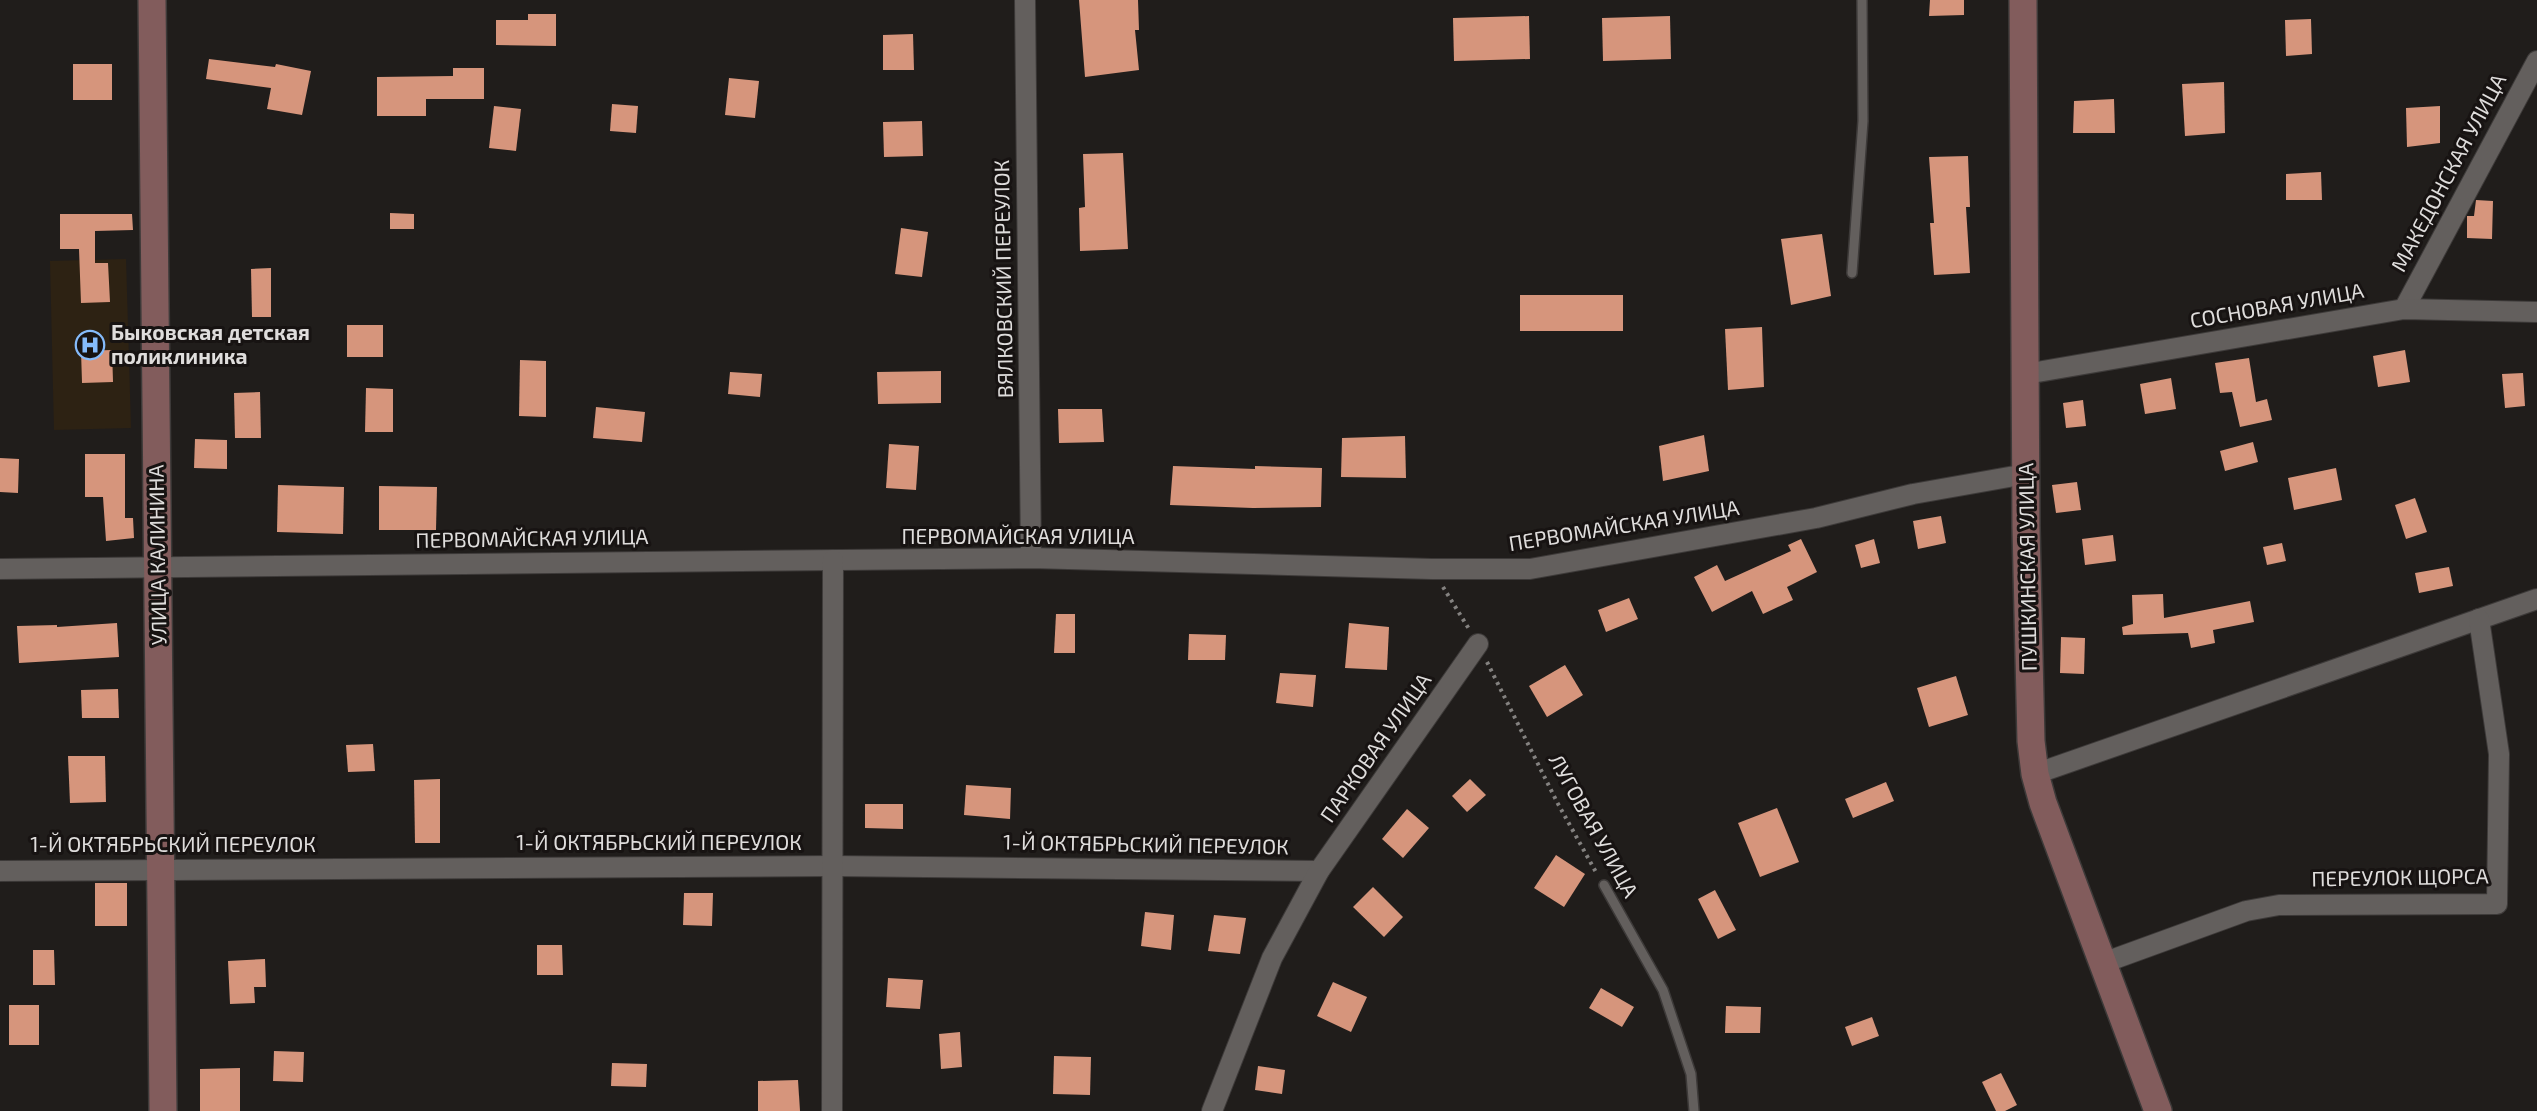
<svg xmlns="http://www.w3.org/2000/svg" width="2537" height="1111" font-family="'Exo 2',sans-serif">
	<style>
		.medical { fill: #2d2213 }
		.building { fill: #d6957c }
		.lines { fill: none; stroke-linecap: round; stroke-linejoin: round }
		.lane-casing { stroke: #3d3a39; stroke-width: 12 }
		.street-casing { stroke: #3d3a39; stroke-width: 22 }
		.secondary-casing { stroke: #3d3a39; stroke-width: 30 }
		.path { stroke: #848280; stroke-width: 4; stroke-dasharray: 3 4.5; stroke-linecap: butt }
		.lane { stroke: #635f5d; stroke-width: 9 }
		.street { stroke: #635f5d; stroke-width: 20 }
		.secondary { stroke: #825c5c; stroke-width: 27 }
		.labels { text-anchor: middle; stroke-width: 6; stroke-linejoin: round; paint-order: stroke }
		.street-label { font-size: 21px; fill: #dfdddc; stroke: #171312 }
		.poi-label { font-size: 21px; font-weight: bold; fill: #dfdddc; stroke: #171312; text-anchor: start }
	</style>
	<rect width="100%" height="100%" fill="#201d1b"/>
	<polygon class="medical" points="126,259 131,428 54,430 50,261"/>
	<g class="building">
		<polygon points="1079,0 1138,0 1139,30 1135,30 1139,70 1085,77"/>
		<polygon points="1930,0 1964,0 1964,15 1929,16"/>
		<polygon points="528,14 556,14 556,46 496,45 496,20 528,20"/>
		<polygon points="1529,16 1530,59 1454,61 1453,18"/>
		<polygon points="1670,16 1671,59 1603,61 1602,18"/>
		<polygon points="2311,19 2312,54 2286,56 2285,20"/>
		<polygon points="913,34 914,70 883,70 883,35"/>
		<polygon points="209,59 275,67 276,64 311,71 302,115 267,109 271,88 206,79"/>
		<rect x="73" y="64" width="39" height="36"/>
		<polygon points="453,68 484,68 484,99 426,99 426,116 377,116 377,77 453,76"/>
		<polygon points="729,78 759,81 755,118 725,115"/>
		<polygon points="2224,82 2225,133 2185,136 2182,84"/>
		<polygon points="2114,99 2115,133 2073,133 2074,101"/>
		<polygon points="612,104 638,106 636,133 610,131"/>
		<polygon points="494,106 521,109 516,151 489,148"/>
		<polygon points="2440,106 2440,143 2407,147 2406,108"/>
		<polygon points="922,121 923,156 884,157 883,122"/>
		<polygon points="1123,153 1128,249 1080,251 1079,208 1085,207 1083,154"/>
		<polygon points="1968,156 1970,207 1966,207 1970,273 1934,275 1930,223 1934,223 1929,157"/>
		<polygon points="2321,172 2322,200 2286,200 2286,174"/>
		<polygon points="2476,200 2493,201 2492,239 2467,238 2467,216 2474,216"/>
		<polygon points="390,213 414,214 414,229 390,229"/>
		<polygon points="60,214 132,214 133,230 95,231 95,263 108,263 110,302 81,303 79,249 60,249"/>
		<polygon points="901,228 928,232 922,277 895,274"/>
		<polygon points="1822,234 1831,296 1791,305 1781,239"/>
		<polygon points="271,268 271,317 252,317 251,269"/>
		<rect x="1520" y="295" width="103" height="36"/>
		<rect x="347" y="325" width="36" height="32"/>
		<polygon points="1762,327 1764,387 1728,390 1725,329"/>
		<polygon points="112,350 113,382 82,383 81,351"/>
		<polygon points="2405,350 2410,382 2378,387 2373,356"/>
		<polygon points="2249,358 2256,402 2267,399 2272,420 2240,427 2232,392 2220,393 2215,363"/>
		<polygon points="520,360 546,361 546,417 519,416"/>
		<polygon points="941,371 941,403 878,404 877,372"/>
		<polygon points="730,372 762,374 760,397 728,394"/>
		<polygon points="2523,373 2525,406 2505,408 2502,374"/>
		<polygon points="2171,378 2176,409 2145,414 2140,384"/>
		<polygon points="366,388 393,389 393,432 365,432"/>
		<polygon points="260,392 261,438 235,438 234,393"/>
		<polygon points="2083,400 2086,426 2066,428 2063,403"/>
		<polygon points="596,407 645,412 642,442 593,438"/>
		<polygon points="1058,409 1102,409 1104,442 1059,443"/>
		<polygon points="1704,435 1709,471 1663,481 1659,446"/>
		<polygon points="1405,436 1406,478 1341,477 1342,438"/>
		<polygon points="195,439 227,440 227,469 194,468"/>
		<polygon points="2253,442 2258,462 2225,471 2220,451"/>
		<polygon points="889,444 919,446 916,490 886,488"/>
		<polygon points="85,454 125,454 125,518 133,518 134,538 106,541 103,497 85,497"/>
		<polygon points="0,458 19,459 18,493 0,492"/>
		<polygon points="1173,466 1255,469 1255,466 1322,468 1321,507 1253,508 1170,505"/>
		<polygon points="2336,468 2342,500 2294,510 2288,478"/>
		<polygon points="2077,482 2081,510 2056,513 2052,485"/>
		<polygon points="278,485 344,487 343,534 277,532"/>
		<polygon points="379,486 437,487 436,530 379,530"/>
		<polygon points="2415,498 2427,532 2406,539 2395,505"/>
		<polygon points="1941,516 1946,543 1918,549 1913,521"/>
		<polygon points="2113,535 2116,561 2085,565 2082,539"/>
		<polygon points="1801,539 1817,572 1787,587 1793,600 1763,614 1752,591 1712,612 1694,577 1717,565 1725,581 1791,551 1788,545"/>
		<polygon points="1874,539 1880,563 1861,568 1855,545"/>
		<polygon points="2282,543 2286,561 2267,565 2263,547"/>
		<polygon points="2449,567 2453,586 2419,593 2415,573"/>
		<polygon points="2163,594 2164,618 2250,601 2254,622 2213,630 2215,643 2191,648 2188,633 2123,635 2122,627 2133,624 2132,595"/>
		<polygon points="1629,598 1638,619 1606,632 1598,610"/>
		<polygon points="1056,614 1075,614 1075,653 1054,653"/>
		<polygon points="117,623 119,657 19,663 17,626 57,625 57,627"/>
		<polygon points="1349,623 1389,627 1387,670 1345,668"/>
		<polygon points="1189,634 1226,635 1225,660 1188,660"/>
		<polygon points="2061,637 2085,638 2084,674 2060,673"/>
		<polygon points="1565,665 1583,695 1547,717 1529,686"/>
		<polygon points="1280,673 1316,675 1313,707 1276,703"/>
		<polygon points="1956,676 1968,715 1929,727 1917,688"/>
		<polygon points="118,689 119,718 82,718 81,690"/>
		<polygon points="373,744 375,771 348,772 346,745"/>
		<polygon points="68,756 105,756 106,802 70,803"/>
		<polygon points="440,779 440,843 415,843 414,780"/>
		<polygon points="1470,779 1486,795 1467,812 1452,796"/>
		<polygon points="1886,782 1894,801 1853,818 1845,799"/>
		<polygon points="966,785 1011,788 1010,819 964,815"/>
		<polygon points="865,804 903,804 903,829 865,828"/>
		<polygon points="1777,808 1799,862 1760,877 1738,823"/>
		<polygon points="1407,809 1429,828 1403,858 1382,839"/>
		<polygon points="1556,855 1585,874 1564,907 1534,888"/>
		<rect x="95" y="883" width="32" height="43"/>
		<polygon points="1373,887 1403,917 1384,937 1353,907"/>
		<polygon points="1715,890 1736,930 1718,939 1698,899"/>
		<polygon points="684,893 713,893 712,926 683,925"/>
		<polygon points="1145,912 1174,915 1171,950 1141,946"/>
		<polygon points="1214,915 1246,918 1240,954 1208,951"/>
		<polygon points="537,945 562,945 563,975 537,975"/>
		<polygon points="33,950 54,950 55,985 33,985"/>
		<polygon points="265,959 266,987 254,987 255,1003 230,1004 228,961"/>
		<polygon points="888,978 923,980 920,1009 886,1007"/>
		<polygon points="1333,982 1367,997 1351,1032 1317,1016"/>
		<polygon points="1601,988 1634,1007 1622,1027 1589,1008"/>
		<rect x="9" y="1005" width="30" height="40"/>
		<polygon points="1726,1006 1761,1007 1760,1033 1725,1033"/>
		<polygon points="1872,1017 1879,1036 1852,1046 1845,1027"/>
		<polygon points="960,1032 962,1067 941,1069 939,1034"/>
		<polygon points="274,1051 304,1052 303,1082 273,1081"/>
		<polygon points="1054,1056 1091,1057 1090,1095 1053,1094"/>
		<polygon points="612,1063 647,1064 646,1087 611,1086"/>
		<polygon points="1258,1066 1285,1070 1282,1094 1255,1090"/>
		<polygon points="240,1068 240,1111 200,1111 200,1069"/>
		<polygon points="2001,1073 2017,1105 2005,1111 1996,1111 1982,1082"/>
		<polygon points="798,1080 800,1111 758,1111 758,1081"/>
	</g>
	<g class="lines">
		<g class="lane-casing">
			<g id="lane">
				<polyline points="1852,273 1863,121 1862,0"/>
				<polyline points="1604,885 1663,990 1691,1074 1694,1111"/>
			</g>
		</g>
		<g class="street-casing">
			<g id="street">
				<polyline points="1025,0 1031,558"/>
				<polyline points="2404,309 2537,61"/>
				<polyline points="2026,374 2404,309 2537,312"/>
				<polyline points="0,569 1031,558 1432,569 1530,569 1816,518 1913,494 2026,474"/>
				<polyline points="2035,774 2537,599"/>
				<polyline points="0,871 833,866 1319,871"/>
				<polyline points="2103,963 2246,911 2279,905 2497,904 2499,754 2479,619"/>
				<polyline points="832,1111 833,560"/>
				<polyline points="1212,1111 1272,958 1319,871 1478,644"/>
			</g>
		</g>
		<g class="secondary-casing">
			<g id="secondary">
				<polyline points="152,0 163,1111"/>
				<polyline points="2023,0 2026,527 2031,741 2035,774 2043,803 2158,1111"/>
			</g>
		</g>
		<g class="path">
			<polyline points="1443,587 1469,629"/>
			<polyline points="1487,662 1557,802 1597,874"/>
		</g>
		<use href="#lane" class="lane"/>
		<use href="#street" class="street"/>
		<use href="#secondary" class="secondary"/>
	</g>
	<defs>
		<g id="hospital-ring" transform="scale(1.5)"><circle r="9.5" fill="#171312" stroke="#85bbfb" stroke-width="1.5"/><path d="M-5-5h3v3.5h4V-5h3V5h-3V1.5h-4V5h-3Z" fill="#85bbfb"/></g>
	</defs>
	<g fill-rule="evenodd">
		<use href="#hospital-ring" x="90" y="345"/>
	</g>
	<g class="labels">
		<g class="street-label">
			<text transform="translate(2449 173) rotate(-62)" y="7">МАКЕДОНСКАЯ УЛИЦА</text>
			<text transform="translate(1004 279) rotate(-91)" y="7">ВЯЛКОВСКИЙ ПЕРЕУЛОК</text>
			<text transform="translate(2277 306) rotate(-10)" y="7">СОСНОВАЯ УЛИЦА</text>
			<text transform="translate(1624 526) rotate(-9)" y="7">ПЕРВОМАЙСКАЯ УЛИЦА</text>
			<text x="1018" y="544">ПЕРВОМАЙСКАЯ УЛИЦА</text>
			<text transform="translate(532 539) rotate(-1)" y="7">ПЕРВОМАЙСКАЯ УЛИЦА</text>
			<text transform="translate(158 555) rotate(-91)" y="7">УЛИЦА КАЛИНИНА</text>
			<text transform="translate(2028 567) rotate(-91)" y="7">ПУШКИНСКАЯ УЛИЦА</text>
			<text transform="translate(1376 748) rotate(-55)" y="7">ПАРКОВАЯ УЛИЦА</text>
			<text transform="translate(1593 826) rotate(61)" y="7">ЛУГОВАЯ УЛИЦА</text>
			<text x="659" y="850">1-Й ОКТЯБРЬСКИЙ ПЕРЕУЛОК</text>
			<text x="173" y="852">1-Й ОКТЯБРЬСКИЙ ПЕРЕУЛОК</text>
			<text transform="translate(1146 845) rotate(1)" y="7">1-Й ОКТЯБРЬСКИЙ ПЕРЕУЛОК</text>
			<text transform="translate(2400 878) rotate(-1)" y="7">ПЕРЕУЛОК ЩОРСА</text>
		</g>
		<g class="poi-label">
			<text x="111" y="340">Быковская детская<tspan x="111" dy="24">поликлиника</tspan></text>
		</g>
	</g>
</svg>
